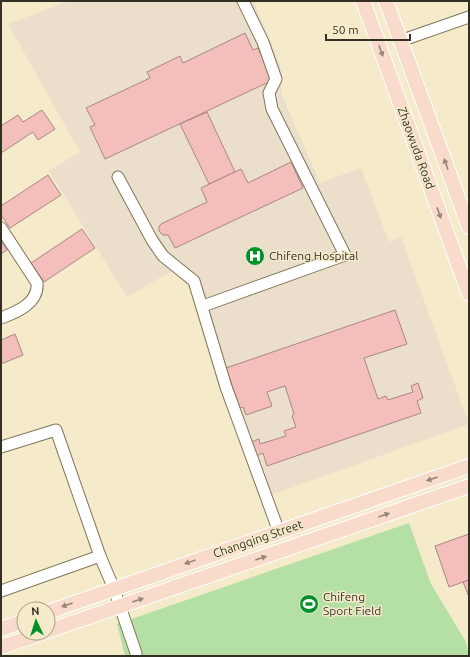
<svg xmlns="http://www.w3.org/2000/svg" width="470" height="657" font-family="Ubuntu,sans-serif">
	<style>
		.medical { fill: #ebdfcb }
		.green { fill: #b4e0a5 }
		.building { fill: #f4bebb; stroke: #a98684 }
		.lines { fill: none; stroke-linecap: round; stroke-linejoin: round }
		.minor-casing { stroke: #7f7659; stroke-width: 13 }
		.major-casing { stroke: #fff; stroke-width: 16 }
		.minor { stroke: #fff; stroke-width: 11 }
		.major { stroke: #f8dbcb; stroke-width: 14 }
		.oneway { fill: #968677 }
		.labels { text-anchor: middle; stroke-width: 3; stroke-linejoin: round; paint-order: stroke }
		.street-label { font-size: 12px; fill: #343023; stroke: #f5eaca }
		.poi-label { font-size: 12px; fill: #343023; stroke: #f5eaca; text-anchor: start }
	</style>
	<rect width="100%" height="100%" fill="#f5eaca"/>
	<polygon class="medical" points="69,1 254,1 280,65 282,95 320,183 361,168 389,242 401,237 469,424 260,499 192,292 182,274 172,271 127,297 49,171 80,152 8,24"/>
	<polygon class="green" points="409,523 431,584 466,642 469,656 125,656 117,624"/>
	<g class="building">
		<polygon points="245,33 253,50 258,48 273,80 105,159 90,127 95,125 86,108 150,78 147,72 180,56 183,63"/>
		<polygon points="42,110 55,129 38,140 33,132 1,153 1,126 18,115 23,122"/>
		<polygon points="207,112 235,172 209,184 180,124"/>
		<polygon points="291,162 303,188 175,248 168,235 163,235 159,231 159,227 161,224 207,202 201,188 241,169 248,183"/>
		<polygon points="48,175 61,195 10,228 1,215 1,206"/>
		<polygon points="82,229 95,248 44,282 31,263"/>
		<polygon points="1,241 7,250 1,254"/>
		<polygon points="395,310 407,344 364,358 378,399 386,396 388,400 413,392 411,386 418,383 423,398 417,401 421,413 267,466 263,453 256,456 251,442 259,439 260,444 286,436 284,431 296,427 292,416 294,414 285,386 267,392 272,406 246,415 243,407 240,408 226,368"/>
		<polygon points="15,334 23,355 1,364 1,340"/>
		<polygon points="469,534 469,580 449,587 435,546"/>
		<polygon points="469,580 469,597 463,582"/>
	</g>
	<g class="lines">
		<g class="minor-casing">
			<g id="minor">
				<polyline points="400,41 469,17"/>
				<polyline points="118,177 152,240 163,256 194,281 226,387 279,532"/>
				<path d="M1 228 37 283C39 303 17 312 1 318"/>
				<polyline points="203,306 345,255 272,109 269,93 276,79 263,42 243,1"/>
				<polyline points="1,447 56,430 100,556 114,589 136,653 136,656"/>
				<polyline points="1,591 100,556"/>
			</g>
		</g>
		<g class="major-casing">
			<g id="major">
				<polyline points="363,1 469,294"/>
				<polyline points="386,1 469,227"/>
				<polyline points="48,612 469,466"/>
				<polyline points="1,629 24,621"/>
				<polyline points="48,631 469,486"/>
				<polyline points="1,647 43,633"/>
			</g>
		</g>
		<use href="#minor" class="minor"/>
		<use href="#major" class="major"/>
	</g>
	<defs><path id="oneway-solid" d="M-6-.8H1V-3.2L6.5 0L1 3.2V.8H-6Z"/></defs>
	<g class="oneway">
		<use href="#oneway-solid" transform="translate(381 51) rotate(70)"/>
		<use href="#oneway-solid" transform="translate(446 164) rotate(-110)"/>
		<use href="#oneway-solid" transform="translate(439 213) rotate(70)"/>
		<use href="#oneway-solid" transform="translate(432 479) rotate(161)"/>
		<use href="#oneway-solid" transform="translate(384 515) rotate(-19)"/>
		<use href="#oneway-solid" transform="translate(261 558) rotate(-19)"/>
		<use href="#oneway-solid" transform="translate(190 562) rotate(161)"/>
		<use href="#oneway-solid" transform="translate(138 600) rotate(-19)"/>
		<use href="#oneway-solid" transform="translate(67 605) rotate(161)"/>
	</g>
	<defs>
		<g id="hospital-disc" transform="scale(1)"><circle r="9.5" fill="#009227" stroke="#f5eaca"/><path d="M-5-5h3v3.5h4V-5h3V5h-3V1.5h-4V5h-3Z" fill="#fff"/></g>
		<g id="stadium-disc" transform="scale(1)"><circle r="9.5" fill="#009227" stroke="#f5eaca"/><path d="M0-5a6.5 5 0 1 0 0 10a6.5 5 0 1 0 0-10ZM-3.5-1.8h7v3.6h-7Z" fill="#fff"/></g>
	</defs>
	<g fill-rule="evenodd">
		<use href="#hospital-disc" x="255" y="256"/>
		<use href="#stadium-disc" x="309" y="604"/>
	</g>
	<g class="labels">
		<g class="street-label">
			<text transform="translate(416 148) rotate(70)" y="4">Zhaowuda Road</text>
			<text transform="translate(258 539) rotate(-19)" y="4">Changqing Street</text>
		</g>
		<g class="poi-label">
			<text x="269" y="260">Chifeng Hospital</text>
			<text x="323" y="601">Chifeng<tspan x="323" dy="14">Sport Field</tspan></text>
		</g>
	</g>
	<rect width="470" height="657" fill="none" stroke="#343023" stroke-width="4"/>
	<g transform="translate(36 621) rotate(356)"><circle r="19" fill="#f5eaca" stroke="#a8a087"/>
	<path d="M0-3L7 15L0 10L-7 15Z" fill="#009227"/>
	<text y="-6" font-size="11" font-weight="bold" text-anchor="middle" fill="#343023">N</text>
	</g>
	<path d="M326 34v6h84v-6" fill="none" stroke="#343023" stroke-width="2"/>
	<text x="332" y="34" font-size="12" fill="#343023" stroke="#f5eaca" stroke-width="3" paint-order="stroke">50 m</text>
</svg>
